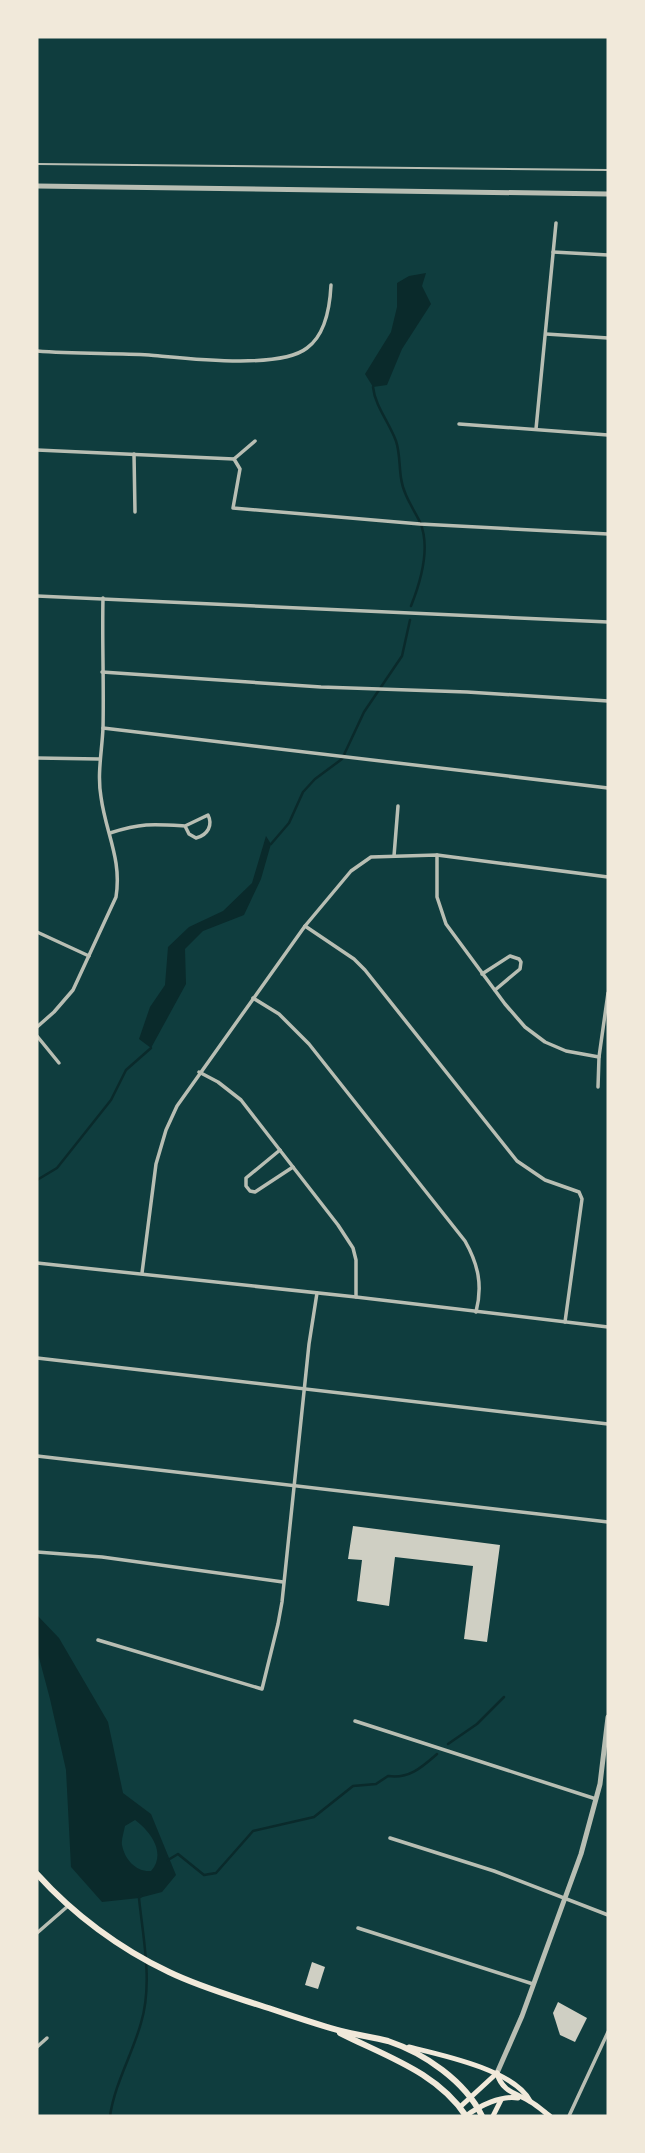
<svg xmlns="http://www.w3.org/2000/svg" width="645" height="2153" font-family="'IBM Plex Sans',sans-serif">
	<style>
		.water { fill: #0a2a2b; fill-rule: evenodd }
		.lines { fill: none; stroke-linecap: round; stroke-linejoin: round }
		.stream { stroke: #0a2a2b; stroke-width: 2.5 }
		.building { fill: #cfcfc3 }
		.service { stroke: #b8beb3; stroke-width: 2 }
		.minor { stroke: #b8beb3; stroke-width: 3.5 }
		.tertiary { stroke: #b8beb3; stroke-width: 5 }
		.secondary { stroke: #f1e9da; stroke-width: 5 }
		.primary { stroke: #f1e9da; stroke-width: 6 }
	</style>
	<rect width="100%" height="100%" fill="#0f3d3e"/>
	<g class="water">
		<polygon points="426,273 422,286 431,304 402,349 387,385 373,387 365,374 391,332 397,307 397,283 409,276"/>
		<polygon points="266,836 271,844 261,879 244,915 203,931 185,949 186,984 151,1048 139,1039 150,1007 165,985 168,947 189,927 223,911 252,883"/>
		<path d="M37 1615 59 1638 108 1722 123 1793 151 1814 176 1875 162 1892 139 1898 102 1902 71 1867 66 1770 50 1699 37 1650ZM135 1820C150 1831 167 1853 151 1871 136 1872 125 1860 122 1845 121 1840 124 1832 125 1826Z"/>
	</g>
	<g class="lines">
		<g class="stream">
			<path d="M373 387C375 406 389 422 396 441 400 453 399 465 401 478 403 494 413 508 420 522 431 548 421 581 411 606"/>
			<polyline points="271,844 289,823 303,792 315,779 342,759 364,712 402,656 410,620"/>
			<polyline points="37,1180 57,1168 111,1100 126,1070 151,1048"/>
			<polyline points="448,1744 477,1724 504,1697"/>
			<path d="M168 1860 178 1854 204 1875 216 1873 253 1831 314 1817 353 1786 376 1784 388 1776C409 1779 421 1768 437 1754"/>
			<path d="M110 2116C115 2083 132 2055 141 2023 153 1983 143 1938 139 1898L141 1896"/>
		</g>
	</g>
	<g class="building">
		<polygon points="353,1526 500,1545 487,1642 464,1639 473,1566 395,1557 389,1606 357,1601 362,1560 348,1559"/>
		<polygon points="312,1962 325,1967 318,1989 305,1985"/>
		<polygon points="558,2002 587,2018 575,2042 560,2035 553,2013"/>
	</g>
	<g class="lines">
		<polyline class="service" points="37,164 608,170"/>
		<g class="minor">
			<polyline points="553,252 608,255"/>
			<polyline points="546,334 608,338"/>
			<path d="M37 351C74 354 112 353 149 355 184 358 279 370 307 348 325 335 330 306 331 285"/>
			<polyline points="459,424 608,435"/>
			<polyline points="536,429 556,223"/>
			<polyline points="37,450 234,459 255,441"/>
			<polyline points="134,454 135,512"/>
			<polyline points="234,459 240,469 233,508 420,524 608,534"/>
			<polyline points="37,596 608,622"/>
			<polyline points="102,672 321,687 467,692 608,701"/>
			<polyline points="103,728 608,788"/>
			<polyline points="37,758 99,759"/>
			<path d="M110 833C142 823 152 824 185 826L189 834 196 838C208 835 213 825 208 815L185 826"/>
			<polyline points="437,855 437,897 446,924 505,1004 525,1027 545,1042 566,1051 599,1057"/>
			<polyline points="394,856 398,806"/>
			<polyline points="305,926 354,959 365,970 517,1161 545,1180 579,1192 582,1199 565,1322"/>
			<polyline points="37,932 89,956"/>
			<polyline points="482,974 510,956 519,959 521,962 520,969 495,990"/>
			<path d="M253 998 279 1014 309 1044 465 1241C478 1264 483 1285 476 1312"/>
			<path d="M37 1027 54 1012 73 990 116 897C122 859 106 834 101 797 97 774 102 751 103 728 104 684 102 641 103 598"/>
			<polyline points="37,1036 59,1063"/>
			<polyline points="199,1072 218,1082 241,1100 338,1225 353,1248 356,1260 356,1297"/>
			<polyline points="598,1087 599,1057 608,993"/>
			<polyline points="280,1150 246,1178 246,1186 250,1191 255,1192 293,1167"/>
			<polyline points="37,1263 356,1297 608,1327"/>
			<polyline points="142,1273 156,1164 166,1130 177,1106 305,926 351,871 371,857 437,855 608,877"/>
			<polyline points="37,1358 608,1424"/>
			<polyline points="37,1456 608,1522"/>
			<polyline points="37,1552 102,1557 283,1582"/>
			<polyline points="98,1640 262,1689 278,1624 282,1602 309,1344 317,1293"/>
			<polyline points="355,1721 596,1799"/>
			<polyline points="390,1838 494,1871 608,1915"/>
			<polyline points="358,1928 533,1984"/>
			<polyline points="37,1933 68,1906"/>
			<polyline points="37,2047 47,2038"/>
			<polyline points="569,2116 608,2032"/>
		</g>
		<g class="tertiary">
			<polyline points="37,186 608,194"/>
			<polyline points="497,2073 522,2016 581,1854 600,1784 608,1717"/>
		</g>
		<g class="secondary">
			<path d="M409 2047C442 2055 514 2070 530 2101"/>
			<path d="M497 2073C502 2092 516 2093 531 2102 538 2106 544 2112 550 2116"/>
			<polyline points="460,2107 497,2073"/>
			<path d="M466 2116C479 2106 501 2095 518 2098"/>
			<polyline points="493,2116 501,2100"/>
		</g>
		<g class="primary">
			<path d="M37 1874C73 1914 120 1949 169 1972 200 1987 232 1996 265 2007 290 2015 315 2024 341 2031 356 2035 373 2037 388 2041 424 2053 465 2081 482 2116"/>
			<path d="M340 2033C385 2056 437 2072 466 2116"/>
		</g>
	</g>
	<rect width="645" height="2153" fill="none" stroke="#f1e9da" stroke-width="77"/>
</svg>
